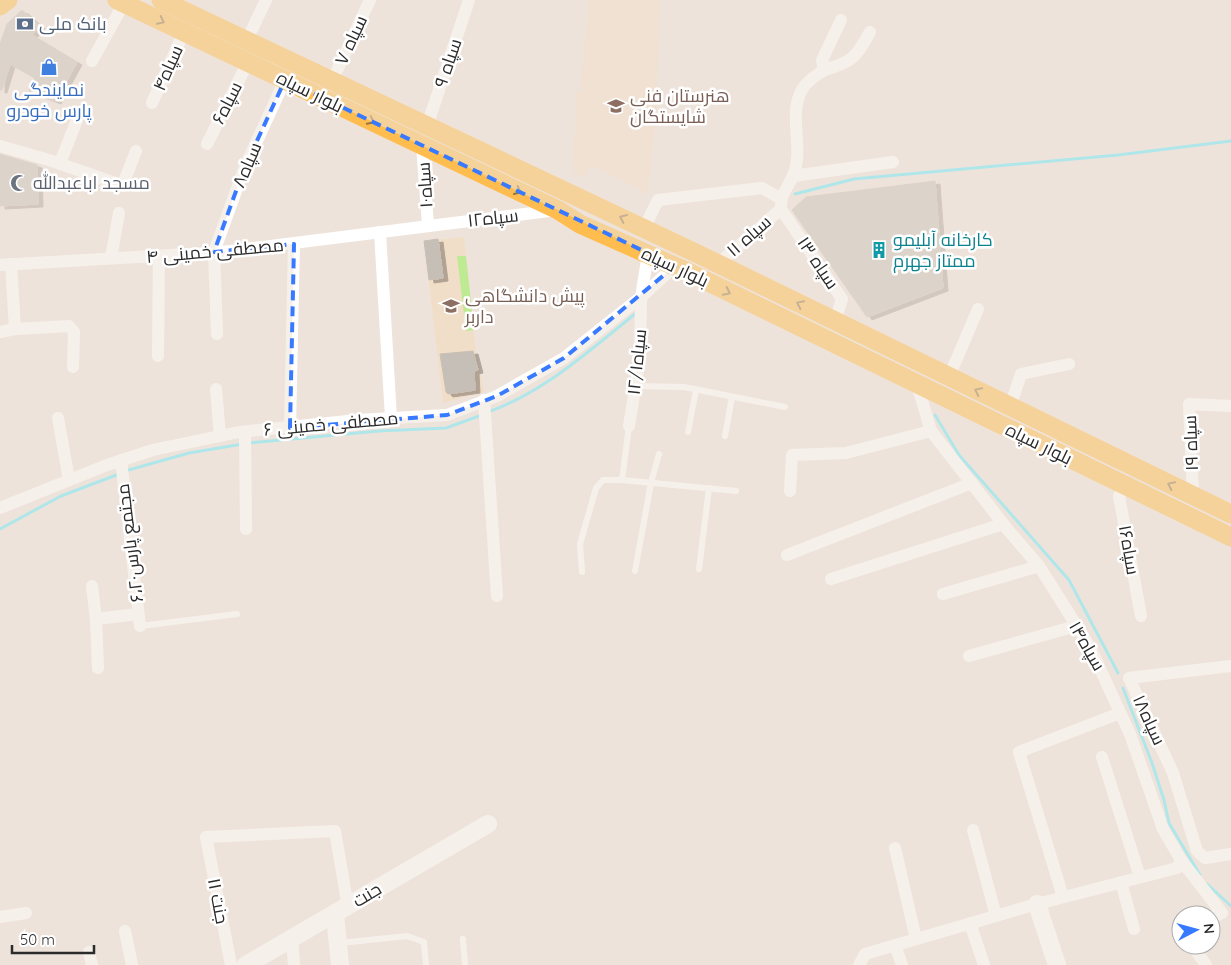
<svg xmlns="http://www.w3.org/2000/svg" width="1231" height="965" font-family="Quicksand,Cairo,sans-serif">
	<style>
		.education { fill: #f1dec9 }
		.green { fill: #bdea92 }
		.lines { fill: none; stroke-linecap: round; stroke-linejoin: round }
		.stream { stroke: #63e9fb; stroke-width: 3 }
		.building { fill: #c6bfb7; stroke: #cabfb4; filter: url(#shadow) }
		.lane { stroke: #fff; stroke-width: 6 }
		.street { stroke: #fff; stroke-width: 12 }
		.secondary { stroke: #fff; stroke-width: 18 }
		.primary { stroke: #ffbd4f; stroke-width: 19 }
		.oneway { stroke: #95743d }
		.marked { fill: none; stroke: #3779ff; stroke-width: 4; stroke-dasharray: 10 6; stroke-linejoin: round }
		.labels { text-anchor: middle; stroke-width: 5; stroke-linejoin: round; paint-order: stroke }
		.service-label { font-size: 18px; fill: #4e5e75; stroke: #fff; text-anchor: start }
		.street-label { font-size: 18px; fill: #2b2b2b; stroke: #fff }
		.shop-label { font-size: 18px; fill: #366cbe; stroke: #fff }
		.education-label { font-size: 18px; fill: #785e54; stroke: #fff; text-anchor: start }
		.worship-label { font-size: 18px; fill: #5b616d; stroke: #fff; text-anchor: start }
		.culture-label { font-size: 18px; fill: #0d838f; stroke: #fff; text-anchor: start }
	</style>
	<defs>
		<filter id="shadow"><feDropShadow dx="5" dy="3" stdDeviation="0" flood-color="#0004"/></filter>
	</defs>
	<rect width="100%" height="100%" fill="#eee3db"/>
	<g class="education">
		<polygon points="589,0 660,0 656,119 648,194 590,165 584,179 573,172 576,92 580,92"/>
		<polygon points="464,237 476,351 484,392 443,403 424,241"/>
	</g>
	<polygon class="green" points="457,256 466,256 474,330 466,331"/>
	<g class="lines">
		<g class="stream">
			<polyline points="795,194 854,179 1118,155 1231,141"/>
			<path d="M488 412C544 392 589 351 635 314"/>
			<polyline points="935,415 959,455 1069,580 1118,673"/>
			<polyline points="249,443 379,431 446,428 482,415"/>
			<polyline points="125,471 189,453 243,444"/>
			<polyline points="0,529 61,496 119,474"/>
			<polyline points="1123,688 1152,763 1164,800 1169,823 1200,875"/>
			<polyline points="1207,884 1231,906"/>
		</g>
	</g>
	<g class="building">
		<polygon points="22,10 40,26 32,35 77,62 56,101 29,91 35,78 10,64 2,90 0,90 0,44 7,24"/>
		<polygon points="0,154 37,165 38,204 0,206"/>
		<polygon points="935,181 943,288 867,317 792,210 806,197"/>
		<polygon points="438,239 443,278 429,280 424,241"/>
		<polygon points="473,351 478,370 474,371 475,390 448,394 446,392 440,354"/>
	</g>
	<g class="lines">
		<g class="lane">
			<polyline points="636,386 684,387 785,407"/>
			<polyline points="629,426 622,480 736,491"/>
			<polyline points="688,432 696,390"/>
			<polyline points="725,436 732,397"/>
			<polyline points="699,569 709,488"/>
			<polyline points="635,571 651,483 659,454"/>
			<polyline points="582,572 580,544 596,488 603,480 622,480"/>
			<polyline points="140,626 237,614"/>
			<polyline points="463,939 465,965"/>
			<polyline points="340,943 407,936 424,942 426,965"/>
		</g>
		<g class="street">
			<polyline points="247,40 266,0"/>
			<polyline points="92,61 124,3"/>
			<path d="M824 70C853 62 856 57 870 32"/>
			<polyline points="332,81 370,0"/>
			<polyline points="152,103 184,32"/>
			<polyline points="427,126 469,0"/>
			<polyline points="207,144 248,62"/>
			<polyline points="0,146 49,160 118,184 123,184 136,151"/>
			<polyline points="422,146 428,225"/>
			<polyline points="60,163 77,120"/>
			<polyline points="793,176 893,162"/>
			<path d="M781 209C780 193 789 187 794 173 804 146 787 113 803 88 807 81 817 75 824 70L822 60 841 20"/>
			<polyline points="781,209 842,299 835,321"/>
			<polyline points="644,228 658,200 762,188 780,198"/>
			<polyline points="380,232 391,418"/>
			<polyline points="111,258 119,213"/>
			<polyline points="11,264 15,329 69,326 74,332 73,367"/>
			<polyline points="718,264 781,209"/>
			<polyline points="0,265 222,252 557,210"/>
			<polyline points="0,332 15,329"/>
			<polyline points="217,334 214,252 244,169 285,80"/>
			<polyline points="158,356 159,256"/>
			<polyline points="949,377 978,309"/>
			<polyline points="917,384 931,431 1008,530 1039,566 1090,647 1130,734 1163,829 1181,860 1222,913 1211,917"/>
			<polyline points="216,389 220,436"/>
			<polyline points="484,400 497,596"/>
			<polyline points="1010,407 1021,374 1069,364"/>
			<polyline points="58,418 69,480"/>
			<polyline points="629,426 640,357 641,297 648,254"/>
			<polyline points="290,428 294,244"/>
			<polyline points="245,432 246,529"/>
			<polyline points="121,460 140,626"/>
			<polyline points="1127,486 1119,496 1141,616"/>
			<polyline points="790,491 792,455 846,453 931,431"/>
			<polyline points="1193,495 1189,404 1231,406"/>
			<polyline points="0,508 107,465 153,450 239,432 358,420 447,415 497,396 564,358 641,297 675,266"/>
			<polyline points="787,555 972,483"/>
			<polyline points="831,579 1003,524"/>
			<polyline points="92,586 96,619 138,614"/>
			<polyline points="943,594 1039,566"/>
			<polyline points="96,619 98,668"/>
			<polyline points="969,656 1076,626"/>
			<polyline points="1231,666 1129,678 1173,773 1197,851 1205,858 1231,854"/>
			<polyline points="1102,757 1140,877"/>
			<polyline points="973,830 996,916"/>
			<polyline points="895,848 916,939"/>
			<polyline points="1121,882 1134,929"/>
			<polyline points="1063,897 1019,752 1120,713"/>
			<polyline points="0,917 26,913"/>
			<polyline points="970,923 984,965"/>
			<polyline points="1181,927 1181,928"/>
			<polyline points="125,931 132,965"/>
			<polyline points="292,939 294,965"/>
			<polyline points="895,945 902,965"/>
			<polyline points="1192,945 1206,965"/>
			<polyline points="89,952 92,965"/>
			<polyline points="231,965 206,837 335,831 348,907"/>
			<polyline points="859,965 865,954 1037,904 1177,868 1181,860"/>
		</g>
		<g class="secondary">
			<polyline points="1037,904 1057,965"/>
			<polyline points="335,915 340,965"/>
			<polyline points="246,965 488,824"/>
		</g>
		<g class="primary">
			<polyline points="117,0 558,210 580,224 688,272 1231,537"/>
			<polyline points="161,0 700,255 1231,514"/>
			<polyline points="0,6 8,0"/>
		</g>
	</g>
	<defs><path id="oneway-chevron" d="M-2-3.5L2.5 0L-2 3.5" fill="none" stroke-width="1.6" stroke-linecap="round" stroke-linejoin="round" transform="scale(1.25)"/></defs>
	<g class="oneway">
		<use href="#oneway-chevron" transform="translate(161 21) rotate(26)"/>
		<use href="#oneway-chevron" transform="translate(371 121) rotate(26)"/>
		<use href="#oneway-chevron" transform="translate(518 191) rotate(25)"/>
		<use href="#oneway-chevron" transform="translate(623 218) rotate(-155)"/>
		<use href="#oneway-chevron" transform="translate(727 292) rotate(26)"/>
		<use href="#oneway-chevron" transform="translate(800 304) rotate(-154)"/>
		<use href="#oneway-chevron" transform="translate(978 391) rotate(-154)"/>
		<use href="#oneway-chevron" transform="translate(1171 485) rotate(-154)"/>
	</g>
	<path d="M0 0H1231V965H0ZM285 80 675 266 564 358 497 396 447 415 290 428 294 244 214 252 244 169Z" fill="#eee3db" fill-opacity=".55" fill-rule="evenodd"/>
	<path class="marked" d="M285 80 675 266 564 358 497 396 447 415 290 428 294 244 214 252 244 169Z"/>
	<defs>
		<g id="bank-bare" transform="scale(1.35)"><path d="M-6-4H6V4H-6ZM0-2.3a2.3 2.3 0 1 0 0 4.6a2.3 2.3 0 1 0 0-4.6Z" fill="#5c6f8a" stroke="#fff" stroke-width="2.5" paint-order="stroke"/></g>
		<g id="shop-bare" transform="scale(1.35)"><path d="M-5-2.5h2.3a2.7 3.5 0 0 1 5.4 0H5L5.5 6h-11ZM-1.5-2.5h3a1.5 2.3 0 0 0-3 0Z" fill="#3f7fe0" stroke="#fff" stroke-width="2.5" paint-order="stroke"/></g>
		<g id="school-bare" transform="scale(1.35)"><path d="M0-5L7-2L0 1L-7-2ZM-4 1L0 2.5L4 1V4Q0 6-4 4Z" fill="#8d6e63" stroke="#fff" stroke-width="2.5" paint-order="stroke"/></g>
		<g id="mosque-bare" transform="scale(1.35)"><path d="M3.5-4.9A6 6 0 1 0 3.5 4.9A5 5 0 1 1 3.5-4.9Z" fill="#6b7280" stroke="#fff" stroke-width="2.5" paint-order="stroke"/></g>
		<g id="building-bare" transform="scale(1.35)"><path d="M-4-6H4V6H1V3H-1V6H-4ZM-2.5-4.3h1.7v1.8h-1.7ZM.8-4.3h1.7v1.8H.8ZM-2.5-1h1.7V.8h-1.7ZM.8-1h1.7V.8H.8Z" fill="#0f9aa8" stroke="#fff" stroke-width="2.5" paint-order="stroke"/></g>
	</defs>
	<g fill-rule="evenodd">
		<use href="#bank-bare" x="25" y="24"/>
		<use href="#shop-bare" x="49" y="67"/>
		<use href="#school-bare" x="616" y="106"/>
		<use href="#mosque-bare" x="19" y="183"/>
		<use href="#building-bare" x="879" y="250"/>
		<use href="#school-bare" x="451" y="306"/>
	</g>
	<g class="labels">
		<g class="service-label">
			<text x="39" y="30">بانک ملی</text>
		</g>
		<g class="street-label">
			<text transform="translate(351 40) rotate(-65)" y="6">سپاه ۷</text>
			<text transform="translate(448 63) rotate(-71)" y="6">سپاه ۹</text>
			<text transform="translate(168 68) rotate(-66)" y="6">سپاه۴</text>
			<text transform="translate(310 92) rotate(26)" y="6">بلوار سپاه</text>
			<text transform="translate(227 103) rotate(-63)" y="6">سپاه۶</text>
			<text transform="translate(247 165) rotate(-67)" y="6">سپاه۸</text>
			<text transform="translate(425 185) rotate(-94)" y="6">سپاه۱۰</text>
			<text transform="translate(493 218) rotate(-6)" y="6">سپاه۱۲</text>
			<text transform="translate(749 236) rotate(-41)" y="6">سپاه ۱۱</text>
			<text transform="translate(215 251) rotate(-5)" y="6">مصطفی خمینی ۴</text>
			<text transform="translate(818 263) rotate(56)" y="6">سپاه ۱۳</text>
			<text transform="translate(675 267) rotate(25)" y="6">بلوار سپاه</text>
			<text transform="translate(637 362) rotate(-84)" y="6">سپاه۱۲/۱</text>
			<text transform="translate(331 424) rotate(-5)" y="6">مصطفی خمینی ۶</text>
			<text transform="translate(1191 443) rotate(-92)" y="6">سپاه ۱۹</text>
			<text transform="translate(1039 444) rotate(26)" y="6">بلوار سپاه</text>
			<text transform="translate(130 543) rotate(-97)" y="6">۶،مجتمع پارس۲۰</text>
			<text transform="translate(1129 550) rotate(80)" y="6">سپاه۱۶</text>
			<text transform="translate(1087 646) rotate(60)" y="6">سپاه۱۴</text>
			<text transform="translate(1149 720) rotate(65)" y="6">سپاه۱۸</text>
			<text transform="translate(367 895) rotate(-31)" y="6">جنت</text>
			<text transform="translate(218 901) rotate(79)" y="6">جنت ۱۱</text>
		</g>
		<g class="shop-label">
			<text x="49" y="96">نمایندگی<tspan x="49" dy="21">پارس خودرو</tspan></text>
		</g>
		<g class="education-label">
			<text x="630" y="102">هنرستان فنی<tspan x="630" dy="21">شایستگان</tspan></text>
			<text x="465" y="302">پیش دانشگاهی<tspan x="465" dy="21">داربر</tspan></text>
		</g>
		<g class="worship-label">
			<text x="33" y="189">مسجد اباعبدالله</text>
		</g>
		<g class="culture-label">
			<text x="893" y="246">کارخانه آبلیمو<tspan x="893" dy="21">ممتاز جهرم</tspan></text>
		</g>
	</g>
	<g transform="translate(1196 930) rotate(84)"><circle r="24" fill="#ffffff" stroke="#aaaaaa"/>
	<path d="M0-4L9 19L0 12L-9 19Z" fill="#3779ff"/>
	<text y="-8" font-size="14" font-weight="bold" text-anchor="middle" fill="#2b2b2b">N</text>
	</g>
	<path d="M12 945v8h82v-8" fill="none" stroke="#2b2b2b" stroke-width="2.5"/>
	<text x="20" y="945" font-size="15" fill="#2b2b2b" stroke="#ffffff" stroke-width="4" paint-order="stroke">50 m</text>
</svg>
